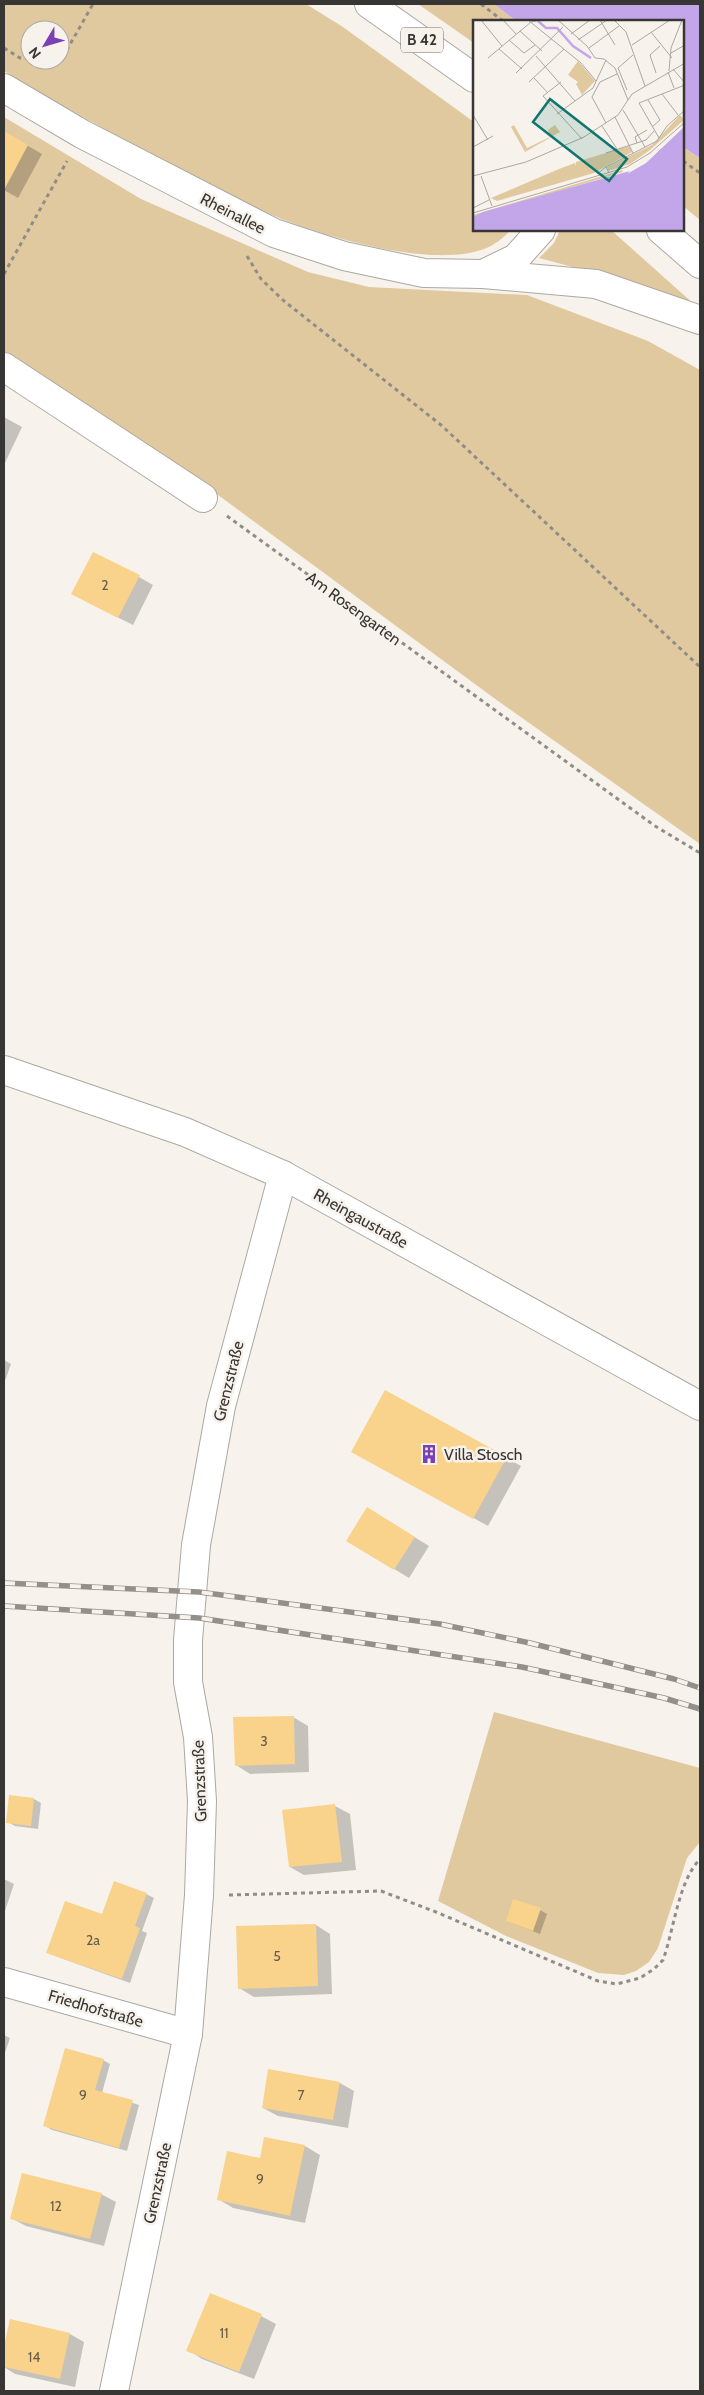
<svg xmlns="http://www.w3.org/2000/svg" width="704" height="2395" font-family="Cabin,sans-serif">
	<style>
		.green { fill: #e1c99f; fill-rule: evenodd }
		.water { fill: #c3a6e9 }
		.shadow { fill: #0003 }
		.building { fill: #f9d28b }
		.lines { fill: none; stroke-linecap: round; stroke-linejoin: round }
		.minor-casing { stroke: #aca8a2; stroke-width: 30 }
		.major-casing { stroke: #aca8a2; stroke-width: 30 }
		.path { stroke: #908d89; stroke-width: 3; stroke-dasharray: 4 4; stroke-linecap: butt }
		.minor { stroke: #fff; stroke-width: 28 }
		.major { stroke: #fff; stroke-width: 28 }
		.rail-casing { stroke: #93908c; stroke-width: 5.5 }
		.rail { stroke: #f7f3ec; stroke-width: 4; stroke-dasharray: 11; stroke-linecap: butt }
		.labels { text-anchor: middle; stroke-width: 5; stroke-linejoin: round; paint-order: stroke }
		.number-label { font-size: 14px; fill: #685d4a }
		.shield { fill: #f7f3ec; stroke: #716f6b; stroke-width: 1 }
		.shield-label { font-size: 15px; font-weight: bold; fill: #383634 }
		.street-label { font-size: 16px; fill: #383634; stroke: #f7f3ec }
		.poi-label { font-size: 16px; fill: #383634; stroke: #f7f3ec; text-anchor: start }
		.inset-river { fill: none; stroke: #c3a6e9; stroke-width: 2.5 }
		.inset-road { fill: none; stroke: #aba7a2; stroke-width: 1 }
		.view { fill: #0f766e; fill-opacity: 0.15; stroke: #0f766e; stroke-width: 2.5 }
		.inset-edge { fill: none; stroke: #383634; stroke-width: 2.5 }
	</style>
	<rect width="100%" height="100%" fill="#f7f3ec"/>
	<g class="green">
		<path d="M4 4H306L343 27 474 122V230H511C503 238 495 245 484 249 433 268 334 239 284 220 253 208 222 191 192 176 128 143 66 108 4 71ZM30 30H60V60H30Z"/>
		<polygon points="418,4 494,4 516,21 474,21 474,43"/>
		<polygon points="4,117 141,199 308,272 369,287 527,295 648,341 700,370 700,844 498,701 214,492 4,351"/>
		<polygon points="683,147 700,158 700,220 683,206"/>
		<polygon points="560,230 611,230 695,305 610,277 539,258 554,243"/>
		<polygon points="494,1712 700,1768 700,1842 687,1858 658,1948 649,1962 636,1971 624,1975 598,1973 506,1936 438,1901"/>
	</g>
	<polygon class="water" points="494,4 700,4 700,158 683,147 683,21 516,21"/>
	<g class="shadow">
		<polygon points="4,132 42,154 18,198 4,190"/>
		<polygon points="4,417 22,427 4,465"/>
		<polygon points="139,577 153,585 133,625 87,602"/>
		<polygon points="4,1360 11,1364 4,1384"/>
		<polygon points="385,1391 521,1466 488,1526 367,1459"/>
		<polygon points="382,1517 429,1546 409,1578 348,1541"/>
		<polygon points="293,1717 308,1726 309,1772 250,1774 236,1765"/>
		<polygon points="34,1799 41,1803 38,1829 15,1826 8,1822"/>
		<polygon points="335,1806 350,1814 356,1870 304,1875 290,1867"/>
		<polygon points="4,1879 14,1884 4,1914"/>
		<polygon points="146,1894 154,1898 142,1931 147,1933 130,1983 55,1956 103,1916"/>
		<polygon points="540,1910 547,1914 540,1934 507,1921"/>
		<polygon points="316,1925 330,1934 332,1994 254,1997 239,1988"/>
		<polygon points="4,2035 10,2038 4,2056"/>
		<polygon points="103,2060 110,2064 102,2093 139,2105 127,2151 52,2130 45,2126"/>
		<polygon points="340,2083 354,2091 348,2128 278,2116 263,2108"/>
		<polygon points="265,2138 305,2146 320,2155 305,2223 233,2208 218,2199 260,2160"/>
		<polygon points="101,2194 116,2202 104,2246 26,2226 11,2218"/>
		<polygon points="261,2316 276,2324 254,2379 202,2359 188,2350"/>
		<polygon points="11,2320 70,2334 84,2342 75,2387 15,2374 4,2367 4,2352"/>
	</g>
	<g class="building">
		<polygon points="4,131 28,145 4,190"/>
		<polygon points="93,552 140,575 118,618 71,594"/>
		<polygon points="385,1390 507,1457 473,1519 351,1452"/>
		<polygon points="367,1507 415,1537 394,1570 346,1541"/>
		<polygon points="294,1716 295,1764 235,1766 233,1717"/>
		<polygon points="9,1795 34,1798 31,1826 6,1823"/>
		<polygon points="335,1804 342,1862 289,1867 282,1810"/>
		<polygon points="114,1881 147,1893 135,1926 140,1928 122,1979 46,1953 65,1901 102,1914"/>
		<polygon points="513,1899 541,1908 533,1931 506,1921"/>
		<polygon points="316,1924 318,1986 238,1989 236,1926"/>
		<polygon points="65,2048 104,2059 95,2090 133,2100 119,2148 43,2126"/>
		<polygon points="268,2069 340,2082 333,2120 262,2108"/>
		<polygon points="264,2137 305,2145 290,2216 217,2200 227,2151 260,2158"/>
		<polygon points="22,2173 102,2193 90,2239 10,2219"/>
		<polygon points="210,2293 262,2314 239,2372 186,2351"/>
		<polygon points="10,2319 70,2333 60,2379 4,2367 4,2346"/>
	</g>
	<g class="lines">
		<g class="minor-casing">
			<g id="minor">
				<polyline points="4,88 82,134 274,233 344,256 424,273 483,274"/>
				<polyline points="4,367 203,498"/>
				<polyline points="4,1982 188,2034"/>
				<polyline points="114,2391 188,2034 199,1895 202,1801 198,1737 188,1682 188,1640 196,1545 221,1406 283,1175"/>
			</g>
		</g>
		<g class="major-casing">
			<g id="major">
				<polyline points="369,4 474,78"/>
				<polyline points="661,230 700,264"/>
				<polyline points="483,274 596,284 700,320"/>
				<polyline points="483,274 516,258 541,230"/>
				<polyline points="4,1070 185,1132 283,1175 700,1406"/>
			</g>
		</g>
		<g class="path">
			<polyline points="481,4 503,21"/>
			<polyline points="4,48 20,58 30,59"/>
			<polyline points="60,55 68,48 93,4"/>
			<polyline points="37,60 47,60"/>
			<polyline points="683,161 700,173"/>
			<polyline points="247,256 261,279 284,301 441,425 700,667"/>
			<polyline points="4,274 67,161"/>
			<polyline points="227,516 655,826 700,853"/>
			<path d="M229 1895 381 1891 436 1912 598 1981 617 1984 640 1978 654 1969 663 1960C674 1930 678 1882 700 1859"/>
		</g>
		<use href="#minor" class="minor"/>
		<use href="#major" class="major"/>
		<g class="rail-casing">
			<g id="rail">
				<polyline points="4,1583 199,1592 440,1624 530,1643 674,1679 700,1688"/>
				<polyline points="4,1606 199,1618 522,1667 664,1698 700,1709"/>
			</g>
		</g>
		<use href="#rail" class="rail"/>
	</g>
	<defs>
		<g id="building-bare" transform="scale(1.5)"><path d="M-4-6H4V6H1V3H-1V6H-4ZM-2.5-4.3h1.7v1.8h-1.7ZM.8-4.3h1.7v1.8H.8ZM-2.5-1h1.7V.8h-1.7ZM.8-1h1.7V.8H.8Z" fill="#7c40b6" stroke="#f7f3ec" stroke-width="2.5" paint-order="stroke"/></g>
	</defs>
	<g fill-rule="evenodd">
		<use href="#building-bare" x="429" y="1454"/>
	</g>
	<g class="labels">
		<g class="number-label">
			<text x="105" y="590">2</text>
			<text x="264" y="1746">3</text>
			<text x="93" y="1945">2a</text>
			<text x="277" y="1961">5</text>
			<text x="83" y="2100">9</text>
			<text x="301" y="2100">7</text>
			<text x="260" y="2184">9</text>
			<text x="56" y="2211">12</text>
			<text x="224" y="2338">11</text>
			<text x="34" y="2362">14</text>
		</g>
		<rect class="shield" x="401" y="27.5" width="42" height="25" rx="4"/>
		<g class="shield-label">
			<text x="422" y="45">B 42</text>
		</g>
		<g class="street-label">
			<text transform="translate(233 213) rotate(27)" y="6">Rheinallee</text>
			<text transform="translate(354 608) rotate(36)" y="6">Am Rosengarten</text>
			<text transform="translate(361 1218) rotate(29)" y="6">Rheingaustraße</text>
			<text transform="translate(228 1381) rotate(-76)" y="6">Grenzstraße</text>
			<text transform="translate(199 1781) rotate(-92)" y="6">Grenzstraße</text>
			<text transform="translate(96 2008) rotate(16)" y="6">Friedhofstraße</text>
			<text transform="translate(157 2183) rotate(-78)" y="6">Grenzstraße</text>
		</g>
		<g class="poi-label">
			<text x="444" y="1460">Villa Stosch</text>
		</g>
	</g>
	<g transform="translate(473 20)">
		<rect width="211" height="211" fill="#f7f3ec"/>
		<path d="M105 41 122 61 109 75 103 64 105 62 95 55ZM207 95 211 100 177 130 157 144 135 151 134 147 179 125ZM41 105 54 128 77 117 75 110 79 107 82 105 87 112 52 132 38 107ZM156 126 159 132 121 153 24 181 18 178 86 149 102 143 103 146V142ZM149 150 150 152 0 197V195Z" fill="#e1c99f"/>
		<path d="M211 107V211H0V197L10 192 157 151 154 154 173 143Z" fill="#c3a6e9"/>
		<path class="inset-river" d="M65 1 73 8H84L100 26 118 38M135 211 212 151"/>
		<path class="inset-road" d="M8 0 29 26M30 0 43 14M55 0 108 43 123 61M85 0 114 26 122 38 131 39 142 48 155 80M127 0 142 25M141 0 153 12 172 66M47 11 69 31M178 12 199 38M98 14 117 0M36 20 51 33 62 25M105 20 134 0M159 25 197 0M116 28 146 6M26 29 49 49M198 33 212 25M63 36 102 81M15 38 58 2 68 0M145 48 154 70M145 48 160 35M200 49 212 63M196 51 198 28 209 0M195 52 201 68M43 53 90 7M183 53 177 35 187 26M61 58 75 73M56 62 91 29M88 62 70 76 109 119M189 74 205 95M175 80 187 100 179 107M166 83 212 65M166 83 186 118M150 90 172 127M84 94 120 68 133 40M0 95 15 120M142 97 160 133M133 103 119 77 127 62 144 54M129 106 144 129M164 123 162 117 174 110M0 127 20 116M133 133 173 120 181 111M133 147 184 121 194 106 212 90M124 154 133 147 136 153M0 156 53 142 111 117 145 95 159 74 212 43M8 156 19 186M0 188 16 180M0 193 154 147 177 133 212 102"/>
		<path class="view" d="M77 79 154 139 136 161 60 102Z"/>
		<rect width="211" height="211" class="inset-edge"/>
	</g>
	<rect width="704" height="2395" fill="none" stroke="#383634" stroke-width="10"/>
	<g transform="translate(45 45) rotate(232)"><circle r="24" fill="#f7f3ec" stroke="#aba7a2"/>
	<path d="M0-4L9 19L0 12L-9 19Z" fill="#7c40b6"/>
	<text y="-8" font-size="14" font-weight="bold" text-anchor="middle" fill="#383634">N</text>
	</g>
</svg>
